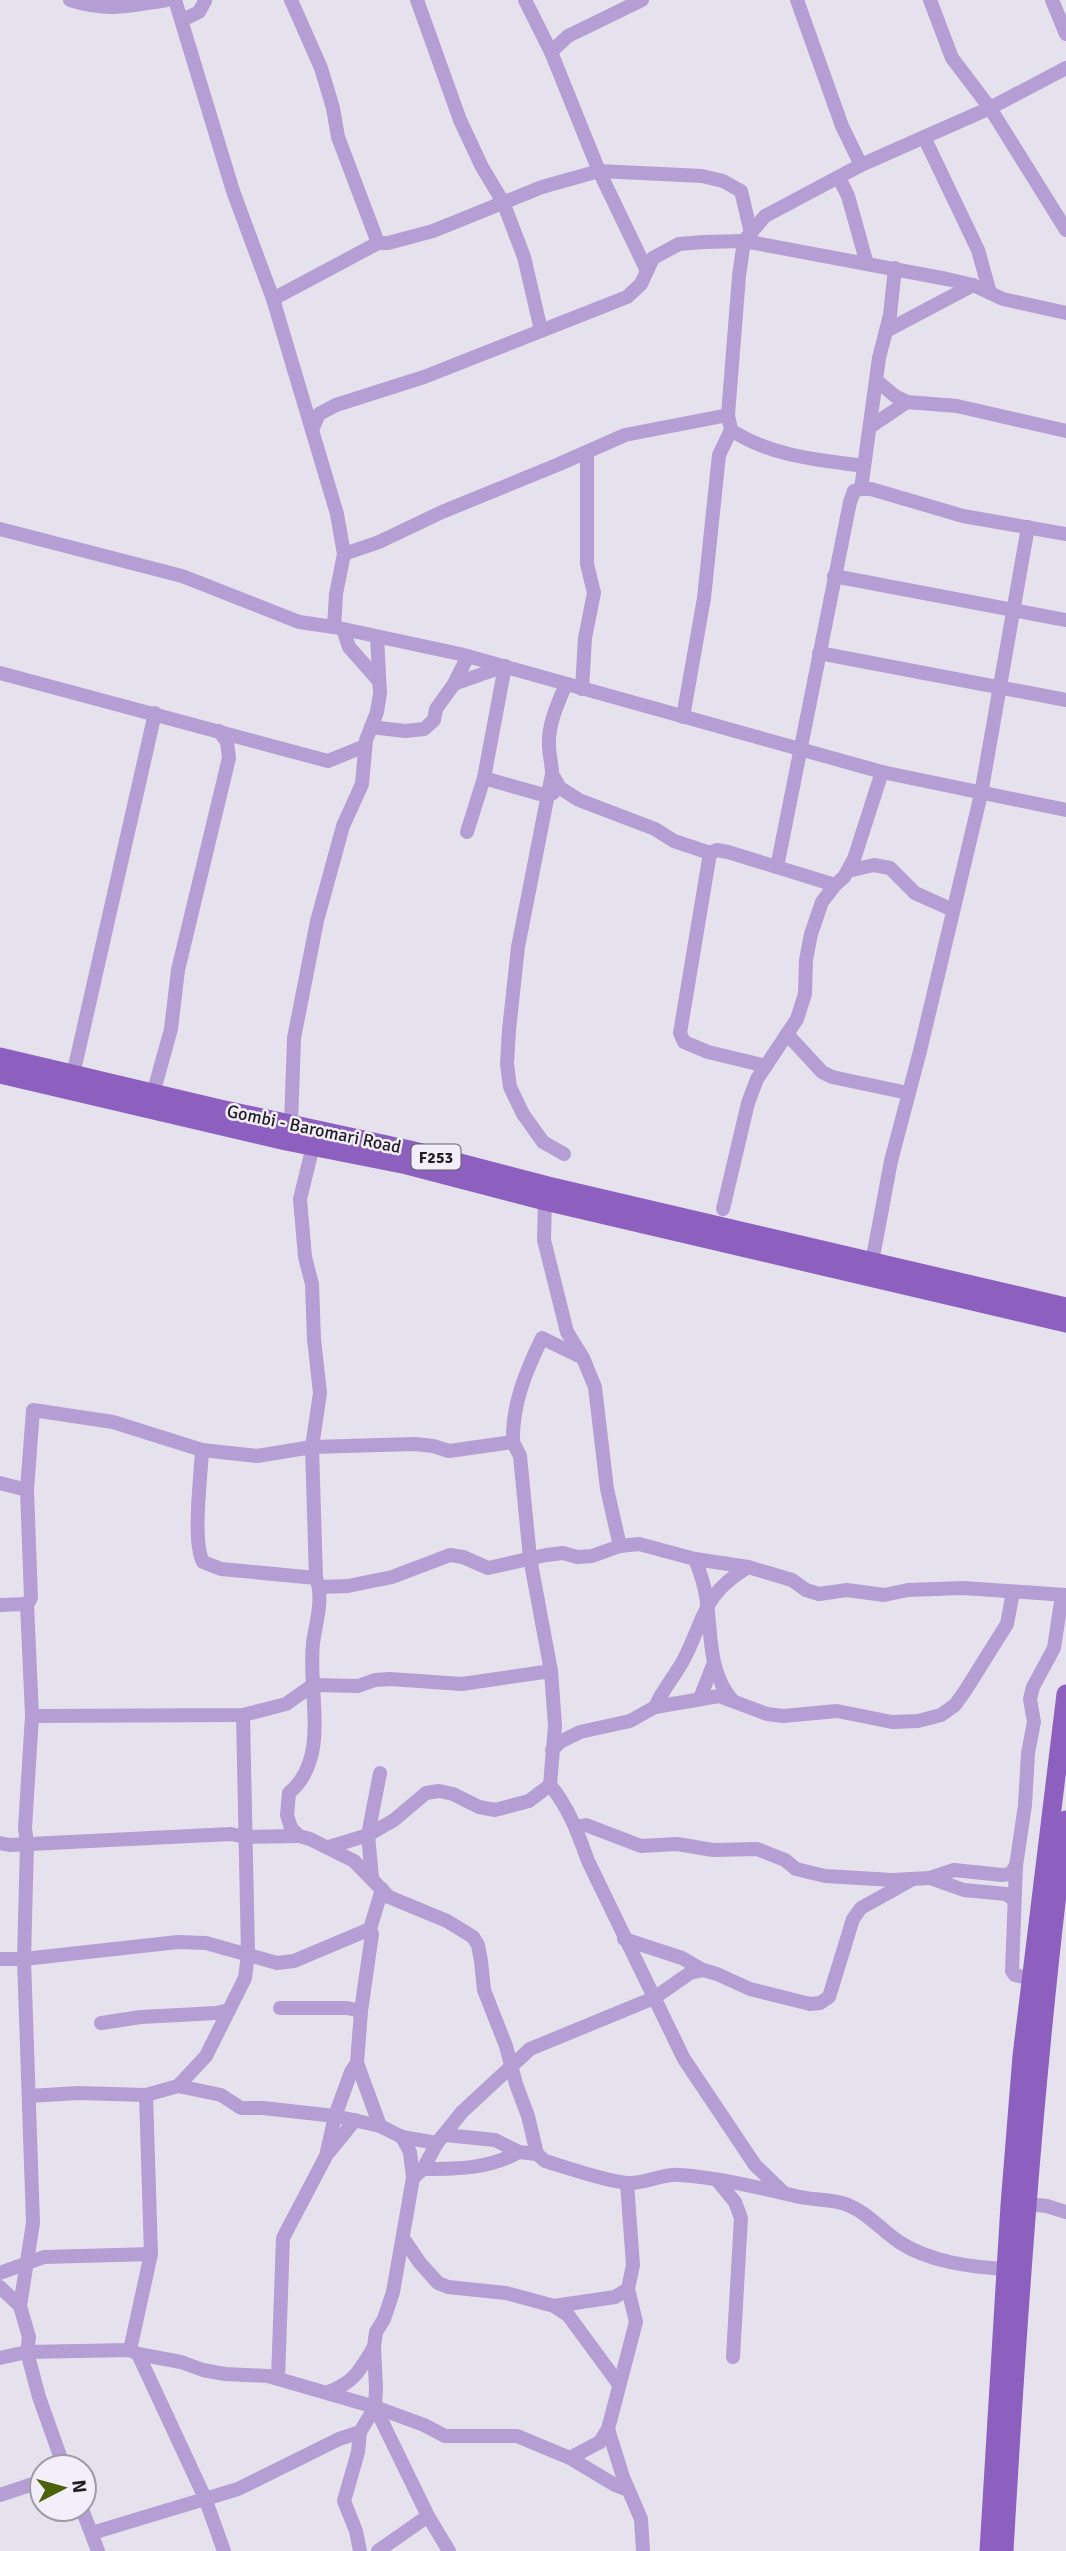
<svg xmlns="http://www.w3.org/2000/svg" width="1066" height="2551" font-family="Signika,sans-serif">
	<style>
		.lines { fill: none; stroke-linecap: round; stroke-linejoin: round }
		.minor { stroke: #b59ed3; stroke-width: 14 }
		.major { stroke: #8d60c0; stroke-width: 19 }
		.labels { text-anchor: middle; stroke-width: 5; stroke-linejoin: round; paint-order: stroke }
		.shield { fill: #f3effa; stroke: #5f5d63; stroke-width: 2 }
		.shield-label { font-size: 16px; font-weight: bold; fill: #201e22 }
		.street-label { font-size: 18px; fill: #201e22; stroke: #f3effa }
	</style>
	<rect width="100%" height="100%" fill="#e6e2ed"/>
	<g class="lines">
		<g class="minor">
			<path d="M70 0C109 12 128 6 167 0"/>
			<polyline points="175,0 233,191 273,299 337,514 344,554 336,594 334,627"/>
			<polyline points="291,0 321,68 333,108 338,137 378,243"/>
			<polyline points="417,0 460,120 482,167 503,202 524,257 541,330"/>
			<polyline points="525,0 551,52 599,171 647,271"/>
			<polyline points="797,0 842,126 861,165"/>
			<polyline points="930,0 952,58 990,108 1066,230"/>
			<polyline points="1052,0 1066,34"/>
			<polyline points="182,20 199,12 205,1"/>
			<polyline points="551,52 568,36 642,0"/>
			<polyline points="924,137 978,250 990,293"/>
			<polyline points="839,178 848,196 867,264"/>
			<polyline points="273,299 378,243 388,243 433,231 542,187 599,171 702,176 723,181 741,191 751,233"/>
			<polyline points="888,330 973,285"/>
			<polyline points="876,380 895,396 907,402 957,406 1066,431"/>
			<polyline points="870,427 907,402"/>
			<polyline points="312,430 319,414 336,405 424,377 627,297 641,284 653,258 679,244 703,242 744,241 947,279 973,285 1003,299 1066,313"/>
			<path d="M864 466C819 460 770 456 731 430L728 415 739 276 744 241 765 216 861 165 990 108 1066 68"/>
			<polyline points="861,489 879,358 890,315 895,268"/>
			<polyline points="0,529 182,576 299,622 334,627 460,654 882,772 1066,810"/>
			<polyline points="344,554 379,542 442,512 557,465 625,435 728,415"/>
			<polyline points="834,576 1066,620"/>
			<polyline points="343,629 349,647 379,681"/>
			<polyline points="819,653 1066,700"/>
			<polyline points="0,673 328,761 365,746"/>
			<polyline points="454,684 505,666"/>
			<polyline points="582,689 585,638 594,593 587,564 587,452"/>
			<polyline points="683,717 704,598 719,455 731,430"/>
			<polyline points="371,727 405,731 424,729 434,720 436,709 454,684 468,656"/>
			<polyline points="552,774 560,788 579,800 655,829 674,841 710,853"/>
			<polyline points="484,778 547,796 553,793"/>
			<polyline points="467,832 484,778 505,666"/>
			<polyline points="777,867 850,502 854,491 861,489 871,489 963,516 1066,534"/>
			<polyline points="848,871 874,865 890,868 915,893 953,910"/>
			<polyline points="787,1034 822,1072 832,1077 908,1093"/>
			<polyline points="766,1066 708,1052 684,1042 680,1033 710,853 717,850 728,852 835,885"/>
			<polyline points="73,1075 155,713"/>
			<polyline points="153,1094 171,1029 178,970 229,758 227,742 219,731"/>
			<polyline points="288,1133 291,1124 294,1038 317,921 343,826 362,784 366,740 377,712 380,693 377,637"/>
			<path d="M313 1146 300 1199 305 1257 312 1284 314 1339 320 1393 312 1447 316 1578C324 1598 316 1622 313 1643 309 1678 320 1724 311 1757 307 1772 301 1783 289 1793L287 1815 291 1828 299 1836 310 1839 354 1861 389 1897 447 1921 473 1937 478 1945 481 1961 484 1990 506 2046 516 2084 528 2116 537 2154"/>
			<path d="M564 1154 543 1142 523 1114 510 1087 507 1064 509 1030 518 947 552 774C552 764 549 755 549 745 548 724 558 703 566 684"/>
			<polyline points="545,1201 544,1240 567,1332 583,1358 595,1387 607,1489 620,1546"/>
			<polyline points="723,1209 748,1103 757,1079 797,1019 805,994 806,960 811,934 822,902 835,885 844,877 854,859 882,772"/>
			<polyline points="872,1262 891,1161 920,1051 981,794 1028,527"/>
			<path d="M513 1442 520 1456 530 1558 551 1671 555 1726 550 1785C569 1808 578 1833 588 1861L684 2059 755 2165 784 2193"/>
			<path d="M202 1450C201 1476 192 1541 203 1562L221 1569 316 1578"/>
			<polyline points="0,1483 27,1490"/>
			<path d="M695 1559C700 1572 704 1583 706 1596 712 1633 707 1670 732 1700"/>
			<polyline points="319,1587 348,1586 392,1577 450,1555 463,1557 488,1568 546,1555 563,1553 577,1557 592,1556 620,1546 639,1544 695,1559 748,1567 792,1580 806,1590 819,1594 847,1590 884,1595 908,1590 963,1588 1066,1595"/>
			<polyline points="0,1605 27,1604"/>
			<polyline points="700,1698 713,1665"/>
			<path d="M655 1707C663 1689 675 1676 684 1659 706 1616 702 1595 748 1567"/>
			<polyline points="32,1716 243,1715 286,1704 313,1685 358,1686 375,1680 390,1679 462,1684 551,1671"/>
			<polyline points="552,1750 560,1742 580,1732 630,1721 655,1707 719,1696 767,1714 783,1716 837,1711 892,1722 918,1721 941,1715 955,1705 965,1691 1007,1624 1013,1592"/>
			<polyline points="577,1827 586,1825 641,1846 677,1844 713,1850 757,1849 785,1860 796,1869 825,1876 892,1880 930,1878 954,1870 1002,1875 1010,1874 1016,1866"/>
			<polyline points="0,1843 10,1845 231,1834 245,1837 299,1836"/>
			<polyline points="329,1847 368,1835 394,1820 426,1793 439,1791 453,1794 479,1807 495,1810 529,1801 550,1785"/>
			<polyline points="372,1878 368,1835 380,1773"/>
			<polyline points="930,1878 964,1890 1006,1894 1013,1899"/>
			<polyline points="624,1939 682,1958 703,1970 717,1974 750,1989 810,2004 820,2003 829,1997 853,1919 861,1908 913,1879"/>
			<polyline points="0,1959 24,1959 178,1942 206,1943 277,1963 294,1961 370,1929"/>
			<polyline points="1032,1979 1015,1975 1012,1971 1016,1866 1025,1805 1028,1753 1034,1722 1030,1699 1033,1687 1054,1648 1062,1595"/>
			<polyline points="280,2008 347,2008 361,2011"/>
			<polyline points="101,2023 141,2017 216,2013 229,2010"/>
			<polyline points="178,2086 206,2056 245,1978 248,1954 243,1715"/>
			<polyline points="29,2096 78,2093 146,2095 178,2086 221,2095 241,2108 263,2108 335,2116 380,2126 402,2137 437,2143"/>
			<polyline points="380,2126 357,2063 361,2011 372,1934 370,1929 382,1889"/>
			<path d="M445 2135 495 2140 519 2152 537 2154 545 2161C569 2168 604 2181 628 2183 646 2184 663 2173 680 2175 721 2178 760 2188 800 2197 814 2200 829 2199 842 2203 864 2209 880 2229 899 2242 930 2262 970 2267 1006 2269"/>
			<polyline points="329,2152 355,2120"/>
			<path d="M423 2169C457 2169 489 2169 519 2152"/>
			<polyline points="413,2178 423,2169 437,2143 462,2112 530,2049 654,1998 690,1973 703,1970"/>
			<polyline points="717,2180 735,2202 741,2218 733,2357"/>
			<polyline points="1026,2204 1047,2206 1066,2212"/>
			<polyline points="403,2238 420,2263 438,2283 448,2287 506,2293 554,2306 568,2315 618,2383"/>
			<polyline points="0,2273 44,2257 151,2254"/>
			<polyline points="0,2287 20,2306"/>
			<polyline points="554,2306 615,2297 628,2289"/>
			<polyline points="130,2350 151,2254 146,2095"/>
			<polyline points="138,2354 205,2498 224,2551"/>
			<polyline points="0,2358 27,2352 130,2350 138,2354 181,2362 203,2370 225,2374 268,2376 375,2407 424,2425 445,2436 517,2436 570,2458 615,2485 628,2490"/>
			<polyline points="278,2379 283,2238 326,2156 335,2116 351,2072 357,2063"/>
			<path d="M328 2392C355 2382 359 2371 374 2347"/>
			<polyline points="375,2407 428,2516 449,2551"/>
			<polyline points="608,2429 623,2477 641,2519 643,2551"/>
			<polyline points="570,2458 600,2442 608,2429 636,2322 628,2289 633,2265 627,2183"/>
			<path d="M64 2467 39 2397 27 2352 29 2337 20 2306 33 2223 24 1959 27 1844 25 1828 32 1716 27 1604 31 1598 27 1490 33 1410 113 1422 202 1450 257 1456 312 1447 415 1444 433 1446 449 1451 513 1442C512 1404 526 1371 542 1338L583 1358"/>
			<polyline points="0,2495 42,2481"/>
			<polyline points="82,2509 98,2551"/>
			<polyline points="92,2533 238,2489 339,2439 360,2432"/>
			<polyline points="360,2551 356,2531 344,2501 358,2452 360,2432 375,2407 376,2388 374,2347 376,2332 384,2319 393,2292 413,2178 410,2152 402,2137"/>
			<polyline points="378,2551 428,2516"/>
		</g>
		<g class="major">
			<polyline points="0,1057 220,1109 410,1150 548,1186 1066,1307"/>
			<polyline points="0,1074 286,1141 407,1165 545,1201 1066,1323"/>
			<polyline points="989,2551 1010,2205 1022,2056 1066,1694"/>
			<path d="M1004 2551C1018 2307 1035 2063 1066 1820"/>
		</g>
	</g>
	<g class="labels">
		<rect class="shield" x="411.5" y="1144.5" width="49" height="25" rx="5"/>
		<g class="shield-label">
			<text x="436" y="1163">F253</text>
		</g>
		<g class="street-label">
			<text transform="translate(314 1129) rotate(12)" y="6">Gombi - Baromari Road</text>
		</g>
	</g>
	<g transform="translate(63 2488) rotate(84)"><circle r="33" fill="#f3effa" stroke="#9f9ba4" stroke-width="2"/>
	<path d="M0-5L12 26L0 18L-12 26Z" fill="#4d610a"/>
	<text y="-10" font-size="19" font-weight="bold" text-anchor="middle" fill="#201e22">N</text>
	</g>
</svg>
